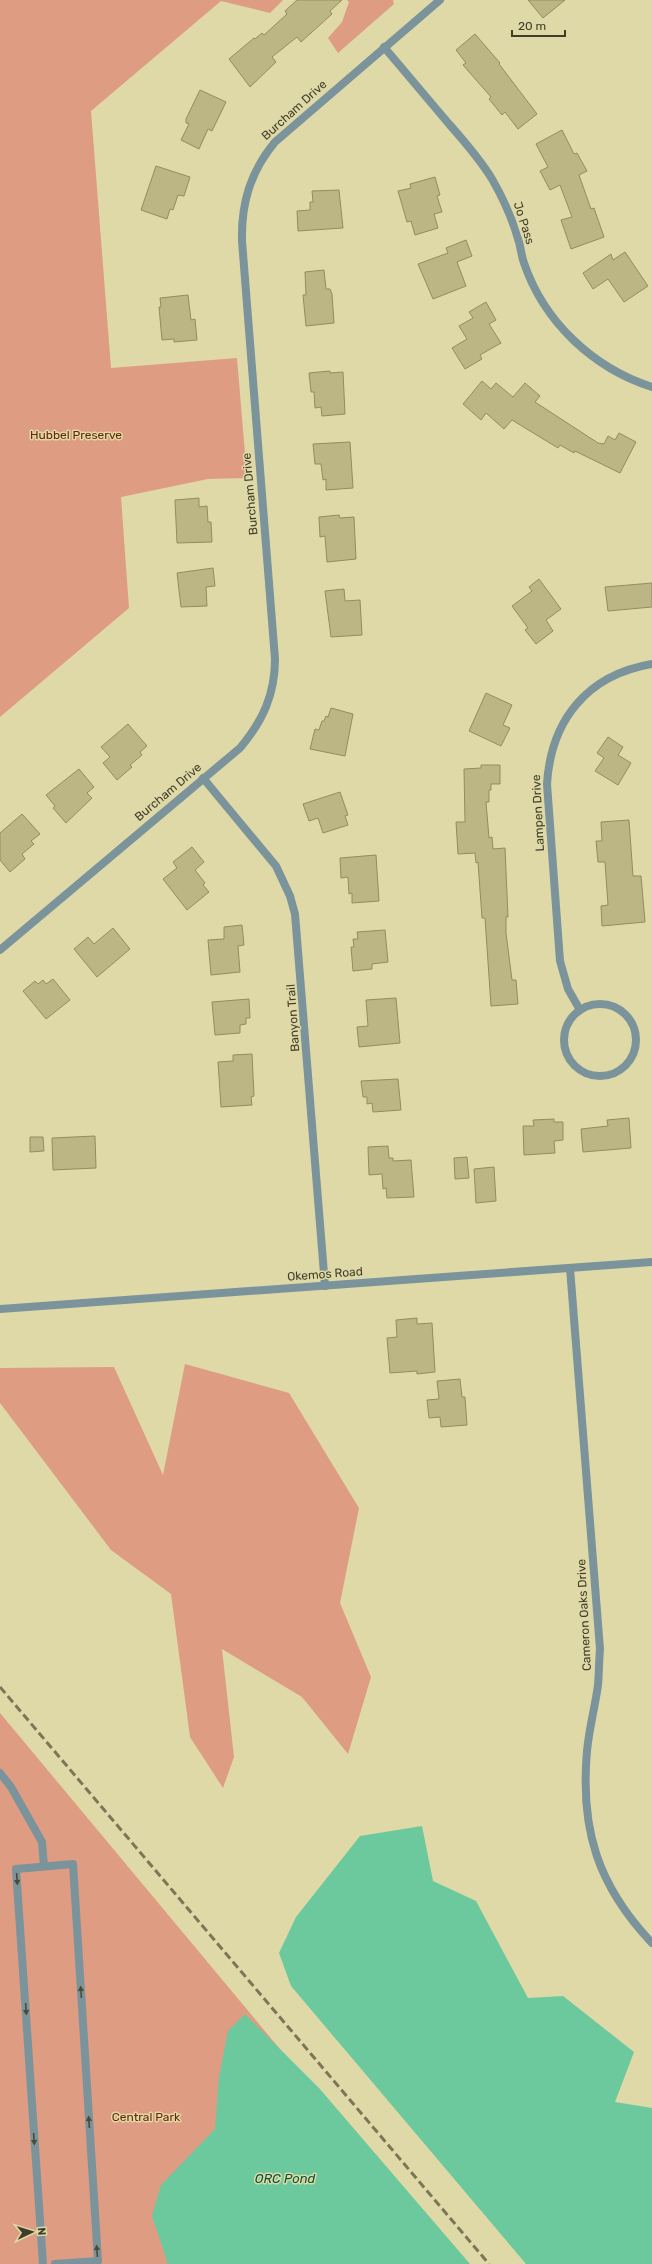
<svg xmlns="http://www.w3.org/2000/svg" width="652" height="2264" font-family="Rubik,sans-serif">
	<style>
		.green { fill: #de9c83 }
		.water { fill: #6bc99d }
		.building { fill: #bcb685; stroke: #938d5e }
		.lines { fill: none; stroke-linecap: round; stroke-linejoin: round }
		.service { stroke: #7b939b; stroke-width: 8 }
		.minor { stroke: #7b939b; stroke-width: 8 }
		.tertiary { stroke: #7b939b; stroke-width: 8 }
		.rail { stroke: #7a7657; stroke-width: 3; stroke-dasharray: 8 4; stroke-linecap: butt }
		.oneway { fill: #494b3b }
		.labels { text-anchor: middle; stroke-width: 3; stroke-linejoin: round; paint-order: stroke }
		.street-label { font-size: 12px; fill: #403e2a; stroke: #dfd9a7 }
		.park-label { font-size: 12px; fill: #6c2300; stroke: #dfd9a7 }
		.water-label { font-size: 13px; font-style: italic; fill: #045337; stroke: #dfd9a7 }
	</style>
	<rect width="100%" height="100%" fill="#dfd9a7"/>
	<g class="green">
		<polygon points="0,0 283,0 270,13 221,1 91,111 111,368 237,358 247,478 208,479 121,497 129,608 0,717"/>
		<polygon points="347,0 393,0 394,4 338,53 328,38 342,22 349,2"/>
		<polygon points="185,1364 289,1393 359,1508 340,1603 371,1677 348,1754 302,1697 222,1649 234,1757 223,1788 190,1737 171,1594 111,1550 0,1403 0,1368 114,1367 163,1475"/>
		<polygon points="0,1713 459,2264 0,2264"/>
	</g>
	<g class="water">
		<polygon points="422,1826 433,1881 476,1901 528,1998 563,1996 634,2052 615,2102 652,2108 652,2264 526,2264 291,1986 279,1953 296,1917 360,1836"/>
		<polygon points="245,2014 319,2088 470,2264 168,2264 152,2216 161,2185 215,2129 219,2077 228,2031"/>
	</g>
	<g class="building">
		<polygon points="297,0 342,0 330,11 332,14 301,42 297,37 272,57 276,62 250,87 229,59 254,38 255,39 262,33 264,35 287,14 285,11"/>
		<polygon points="528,0 565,0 543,18"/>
		<polygon points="475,34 500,63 499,64 537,114 518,129 505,112 502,115 489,99 491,97 463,65 466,63 456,50"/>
		<polygon points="200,90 226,102 212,131 208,129 199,149 181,140 189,124 186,123 186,119"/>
		<polygon points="562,130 574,154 577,153 587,171 579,175 591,209 594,208 604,237 571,249 561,220 572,217 560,185 550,190 540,171 548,167 536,144"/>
		<polygon points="156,166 190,177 184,196 178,195 173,210 170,209 167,219 141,210"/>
		<polygon points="435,177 440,195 437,196 442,212 434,214 438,228 415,235 411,221 407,222 398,191 411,188 410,184"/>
		<polygon points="339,190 343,228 298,231 297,211 310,210 310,202 313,202 312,191"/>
		<polygon points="466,240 472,256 457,262 466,286 433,299 418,264 448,253 446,248"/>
		<polygon points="625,252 648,286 624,302 608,279 593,289 583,273 611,254 613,260"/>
		<polygon points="324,270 326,289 330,289 332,294 334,323 306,326 303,295 306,295 305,272"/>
		<polygon points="188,295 191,320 195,319 197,340 174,342 174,339 162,340 159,307 161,307 160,298"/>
		<polygon points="486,302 496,320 489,324 501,343 480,355 482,359 465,369 452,348 467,339 459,326 473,318 469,312"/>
		<polygon points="330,371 330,373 343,372 345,414 322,416 321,407 315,408 314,392 311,392 309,373"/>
		<polygon points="482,381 491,389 496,383 513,397 525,383 540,396 535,402 598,443 604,444 608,436 615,440 619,433 636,442 620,473 575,451 574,453 560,445 558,448 512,420 504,429 486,413 481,420 463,404"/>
		<polygon points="350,442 353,488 326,490 326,479 323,480 321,464 315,464 313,444"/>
		<polygon points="199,498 199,507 207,506 208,522 211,522 212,542 177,543 175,500"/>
		<polygon points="339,515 340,518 354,517 356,559 327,562 325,536 320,537 319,517"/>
		<polygon points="213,568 215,586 206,587 207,606 181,607 177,573"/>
		<polygon points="539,579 561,609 546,620 553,631 536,644 525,630 528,628 512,606 532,591 529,587"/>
		<polygon points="652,583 652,607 608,611 605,587"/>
		<polygon points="344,589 345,601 360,600 362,635 331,637 325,591"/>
		<polygon points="486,693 512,705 503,725 510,728 501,746 469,731"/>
		<polygon points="331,708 353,714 345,756 310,749 315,729 319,730 322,721 324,721 326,716 328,717"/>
		<polygon points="128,724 147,746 140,752 142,755 130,765 132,767 117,780 103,763 110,757 101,747"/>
		<polygon points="608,737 623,747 618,755 631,763 618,785 595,771 604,758 597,753"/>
		<polygon points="481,765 500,765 500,784 491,784 491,790 489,790 489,802 486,802 489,838 492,837 493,849 505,848 508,917 506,917 506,933 512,980 516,980 518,1004 491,1006 485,918 482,918 478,862 476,863 475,853 458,854 456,822 465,822 464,769 481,768"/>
		<polygon points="79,769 94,787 87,793 92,798 66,823 53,808 55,806 46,795"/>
		<polygon points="340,792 348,815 345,816 348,825 323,833 318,818 309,821 303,804"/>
		<polygon points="22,814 40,834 31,841 34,844 22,854 25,859 10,872 0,860 0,833"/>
		<polygon points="629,820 633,876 641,876 645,922 602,926 601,906 608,905 605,862 598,862 596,841 602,841 601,822"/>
		<polygon points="192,847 204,862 195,870 205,883 203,885 209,892 187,910 163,879 177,868 173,862"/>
		<polygon points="376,855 379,901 352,903 352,893 349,894 348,877 341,878 340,858"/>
		<polygon points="242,925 244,945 238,946 240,972 211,975 208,940 224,939 224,927"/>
		<polygon points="113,928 130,949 97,977 74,949 88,937 94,944"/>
		<polygon points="385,930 388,962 372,964 372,969 353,971 351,947 354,947 353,939 358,939 357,932"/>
		<polygon points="53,979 70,1000 46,1019 23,991 35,981 38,984 43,980 46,984"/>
		<polygon points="396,998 400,1043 359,1047 357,1027 368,1026 366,1000"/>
		<polygon points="249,999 250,1018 246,1018 246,1024 240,1025 240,1033 215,1035 212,1002"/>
		<polygon points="252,1054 254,1096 251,1097 252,1105 221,1107 218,1062 233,1061 233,1055"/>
		<polygon points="398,1079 401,1110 373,1112 372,1103 367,1104 367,1097 363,1097 361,1081"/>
		<polygon points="629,1118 631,1148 583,1152 581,1129 608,1126 607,1120"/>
		<polygon points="554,1119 554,1122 563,1122 563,1140 554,1141 555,1153 524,1155 523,1126 534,1126 533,1120"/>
		<polygon points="95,1136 96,1168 53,1170 52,1138"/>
		<polygon points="30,1137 43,1137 44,1151 30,1152"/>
		<polygon points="388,1146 389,1158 393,1158 393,1161 411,1160 414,1197 387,1198 386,1188 383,1189 382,1174 369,1175 368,1147"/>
		<polygon points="467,1157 469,1178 455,1179 454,1158"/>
		<polygon points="494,1167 496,1201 476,1203 474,1169"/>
		<polygon points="417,1318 417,1324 432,1323 435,1372 417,1374 417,1371 390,1373 387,1338 397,1337 396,1320"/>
		<polygon points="460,1379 462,1397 465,1397 467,1425 441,1427 440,1417 429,1418 427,1400 439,1399 437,1381"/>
	</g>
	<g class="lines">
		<g class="service">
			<polyline points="0,1773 11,1787 42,1842 44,1866"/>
			<polyline points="43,2264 16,1869 73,1864 98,2261 55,2264"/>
		</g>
		<g class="minor">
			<path d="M384 47C406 73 427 98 449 124 464 141 480 159 492 179 503 198 512 218 518 239 521 247 521 255 524 263 544 322 593 368 652 387"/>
			<polyline points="203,778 276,866 290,896 295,914 325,1286"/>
			<path d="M0 950 240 748C263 721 275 694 275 659L242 241C241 202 251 171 275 142L440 0"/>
			<circle cx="600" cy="1040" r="36"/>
			<path d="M580 1010 568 989 560 961 547 784C551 720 587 675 652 664"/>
			<path d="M570 1268 600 1649C599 1661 599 1673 598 1685 595 1707 589 1729 587 1751 580 1830 598 1886 652 1943"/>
		</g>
		<polyline class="tertiary" points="0,1309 652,1262"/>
		<polyline class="rail" points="0,1687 489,2264"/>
	</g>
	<defs><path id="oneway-solid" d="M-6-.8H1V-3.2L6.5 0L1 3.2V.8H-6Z"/></defs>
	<g class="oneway">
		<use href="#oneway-solid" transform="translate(17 1879) rotate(86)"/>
		<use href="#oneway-solid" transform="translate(81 1992) rotate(-94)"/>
		<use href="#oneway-solid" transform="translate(26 2009) rotate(86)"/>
		<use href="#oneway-solid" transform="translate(89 2122) rotate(-94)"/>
		<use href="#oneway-solid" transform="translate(34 2139) rotate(86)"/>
		<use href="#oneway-solid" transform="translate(97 2251) rotate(-94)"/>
	</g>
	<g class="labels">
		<g class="street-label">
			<text transform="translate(294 110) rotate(-42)" y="4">Burcham Drive</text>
			<text transform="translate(524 223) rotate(72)" y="4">Jo Pass</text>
			<text transform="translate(250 494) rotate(-95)" y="4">Burcham Drive</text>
			<text transform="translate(168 792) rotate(-40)" y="4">Burcham Drive</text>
			<text transform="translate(538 813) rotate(-93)" y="4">Lampen Drive</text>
			<text transform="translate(293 1018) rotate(-94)" y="4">Banyon Trail</text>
			<text transform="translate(325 1274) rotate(-4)" y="4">Okemos Road</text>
			<text transform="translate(584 1615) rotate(-93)" y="4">Cameron Oaks Drive</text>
		</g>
		<g class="park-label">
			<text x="76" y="439">Hubbel Preserve</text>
			<text x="146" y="2121">Central Park</text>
		</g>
		<g class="water-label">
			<text x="285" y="2183">ORC Pond</text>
		</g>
	</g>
	<g transform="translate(32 2232) rotate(86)" stroke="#dfd9a7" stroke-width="3" paint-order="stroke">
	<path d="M0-3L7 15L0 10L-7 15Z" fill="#403e2a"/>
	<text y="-6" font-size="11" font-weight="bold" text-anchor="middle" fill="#403e2a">N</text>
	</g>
	<path d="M512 30v6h53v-6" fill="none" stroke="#403e2a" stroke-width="2"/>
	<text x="518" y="30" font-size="12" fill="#403e2a" stroke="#dfd9a7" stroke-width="3" paint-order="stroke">20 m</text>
</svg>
